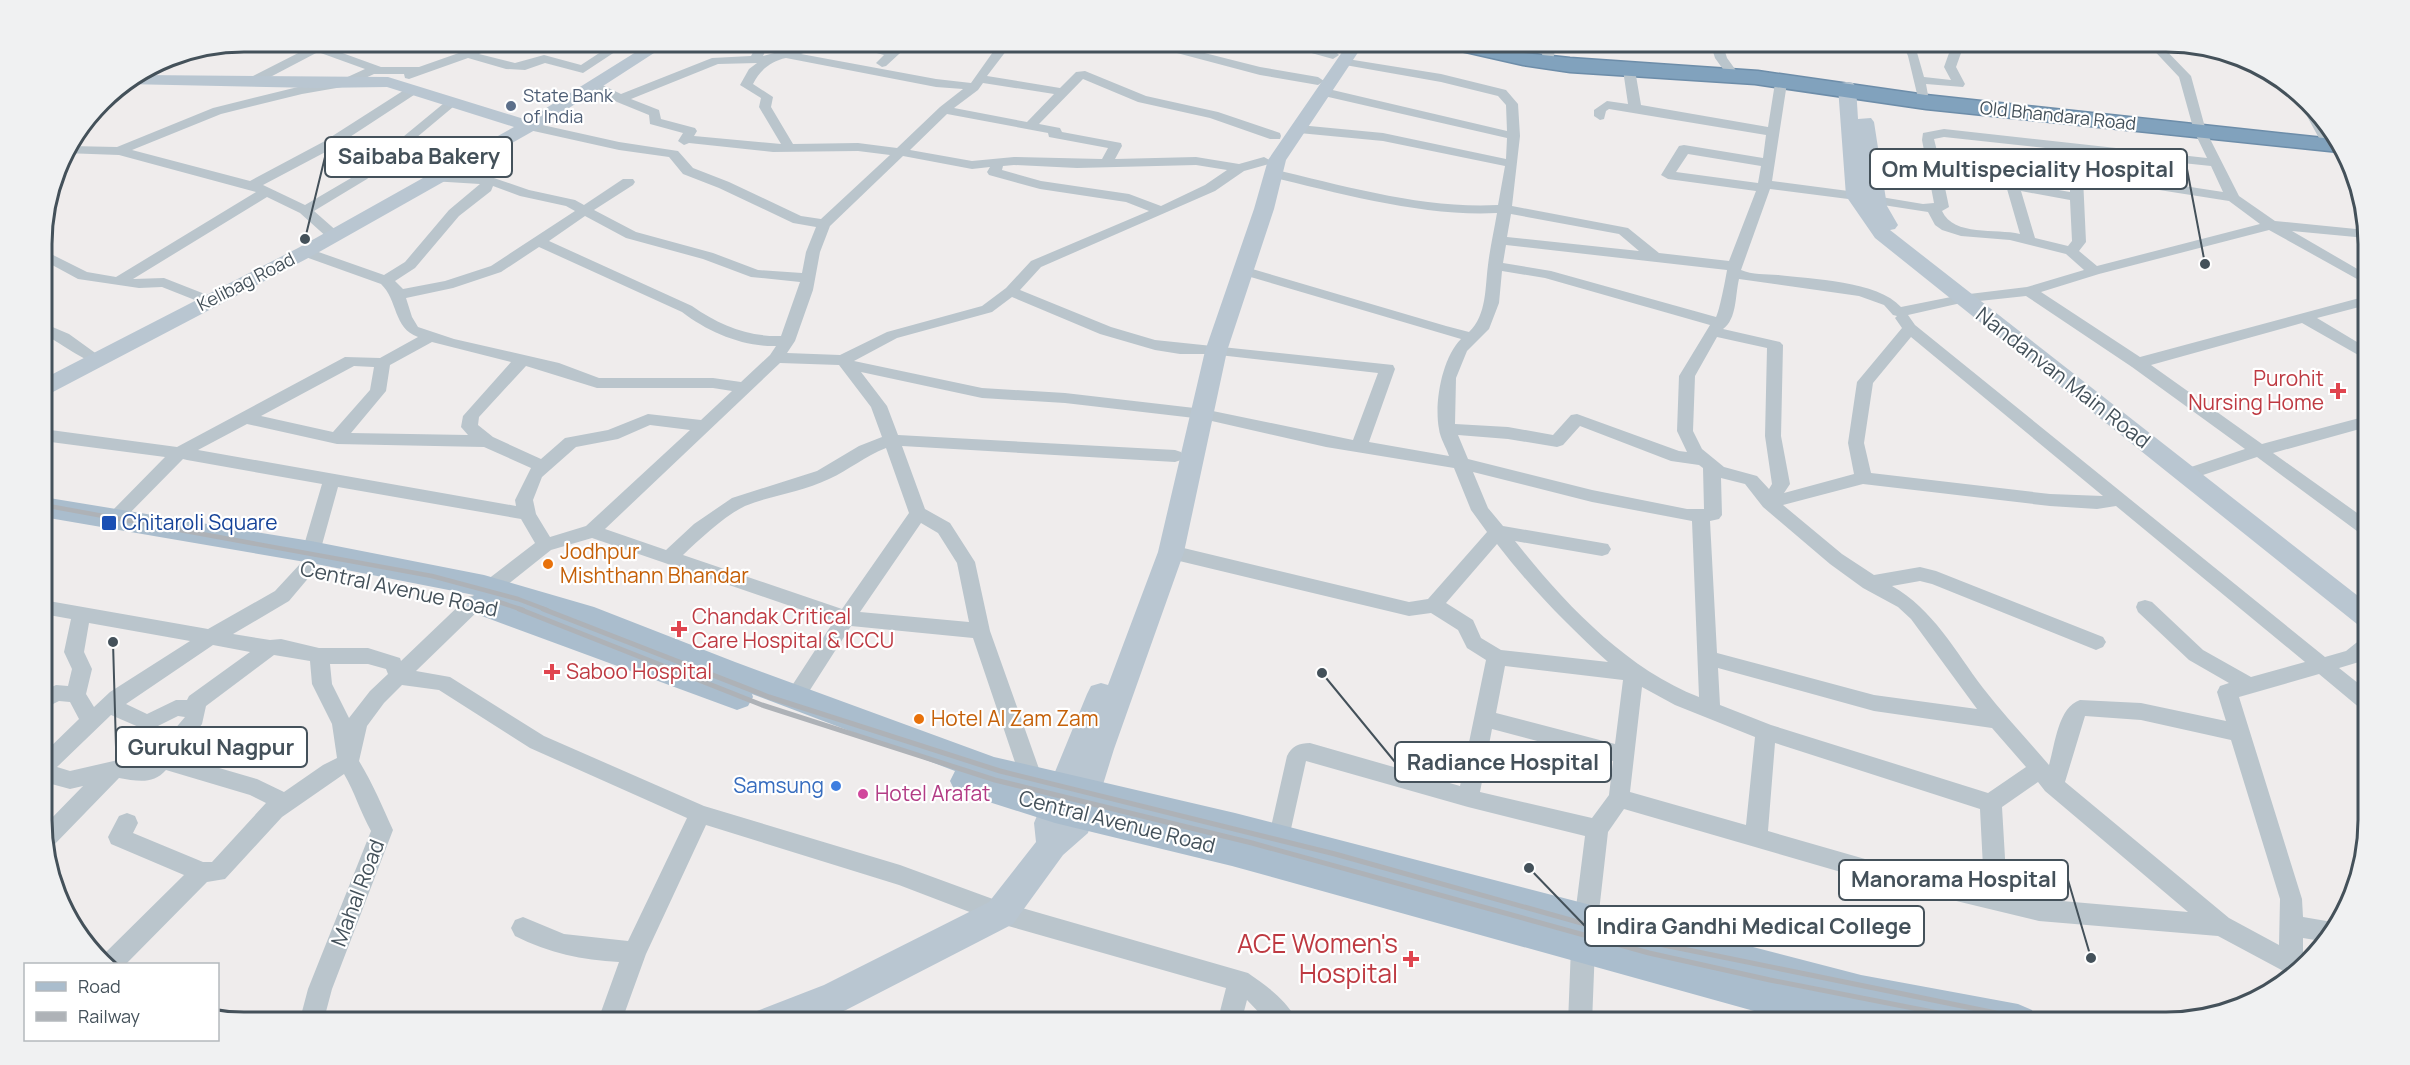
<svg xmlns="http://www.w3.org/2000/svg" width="2410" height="1065" font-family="Manrope,sans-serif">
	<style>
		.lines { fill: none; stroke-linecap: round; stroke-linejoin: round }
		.highway-casing { stroke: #6d8da9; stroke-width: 3 }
		.street { fill: #bac5cc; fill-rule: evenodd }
		.secondary { fill: #b9c6d1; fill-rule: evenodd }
		.primary { fill: #aabdcd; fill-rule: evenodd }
		.highway { fill: #81a2bd; fill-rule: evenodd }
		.rail-far1 { stroke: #aeb2b7; stroke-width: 4.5 }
		.rail { stroke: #aeb2b7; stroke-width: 5 }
		.service-dot { fill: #5c6f8a; stroke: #fff; stroke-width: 2 }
		.health-dot { fill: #e0444e; stroke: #fff; stroke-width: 2 }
		.transit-dot { fill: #1a4fb4; stroke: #fff; stroke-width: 2 }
		.food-dot { fill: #e8710a; stroke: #fff; stroke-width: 2 }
		.shop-dot { fill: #3f7fe0; stroke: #fff; stroke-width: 2 }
		.hotel-dot { fill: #d1479c; stroke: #fff; stroke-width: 2 }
		.labels { text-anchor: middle; stroke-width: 4.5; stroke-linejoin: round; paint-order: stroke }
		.far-service-label { font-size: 18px; fill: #4e5e75; stroke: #fff; text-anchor: start }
		.far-street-label { font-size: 18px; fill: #44515a; stroke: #fff }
		.street-label { font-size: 21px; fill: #44515a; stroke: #fff }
		.health-label { font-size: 21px; fill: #be3a42; stroke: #fff; text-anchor: start }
		.transit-label { font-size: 21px; fill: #164399; stroke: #fff; text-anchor: start }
		.food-label { font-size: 21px; fill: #c56008; stroke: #fff; text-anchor: start }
		.shop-label { font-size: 21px; fill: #366cbe; stroke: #fff; text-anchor: end }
		.hotel-label { font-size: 21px; fill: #b23c85; stroke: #fff; text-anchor: start }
		.near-health-label { font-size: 26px; fill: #be3a42; stroke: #fff; text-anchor: end }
		.rim { fill: none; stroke: #44515a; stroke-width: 3 }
		.leader { fill: none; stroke: #44515a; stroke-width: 2 }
		.callout-dot { fill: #44515a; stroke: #fff; stroke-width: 2 }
		.callout { fill: #fff; stroke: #44515a; stroke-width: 2 }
		.callout-label { font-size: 22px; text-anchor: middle; font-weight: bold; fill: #44515a }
	</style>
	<rect width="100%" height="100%" fill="#efecec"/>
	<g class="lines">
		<g class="highway-casing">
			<polygon id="highway" points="1435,42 1475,42 1523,53 1570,58 1758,71 1926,95 2333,139 2339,152 1926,109 1755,84 1570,72 1523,65 1439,46"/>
		</g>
		<g class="street">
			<polygon points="295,42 312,42 381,67 419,67 490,42 507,42 479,54 515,63 544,55 581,65 616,42 630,42 583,73 545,63 525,70 506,69 468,58 409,79 405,78 404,74 374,74 348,86 302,94 221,114 132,150 250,181 323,142 409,87 417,87 417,93 333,148 263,185 305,205 358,174 449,99 453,98 459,102 367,179 314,211 339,233 341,236 339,239 329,239 300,213 267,197 133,279 164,278 215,298 217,301 215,304 205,304 162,287 139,288 78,279 43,260 43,250 87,272 116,277 256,192 119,155 64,153 70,146 117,147 213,108 302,86 341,80 365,69 318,52 255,85 247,85 247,79 308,48"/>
			<path d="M754 42 769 44 763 56 815 42H832L801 54 936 79 971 83 1000 42H1013L987 76 1060 88 1076 72 1085 71 1146 96 1218 112 1280 133 1281 136 1280 139H1270L1210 118 1138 102 1083 79 1039 124 1060 128 1062 132 1121 143 1122 146 1115 159 1196 157 1239 164 1264 157 1271 161 1269 164 1244 171 1215 191 1041 267 1020 290 1111 327 1155 340 1393 365 1395 369 1369 442 1449 456C1446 447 1440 438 1439 429 1434 403 1442 358 1461 339L1237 273 1235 270 1242 266 1446 326 1469 332C1487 315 1485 287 1488 265 1490 248 1494 231 1497 213 1424 217 1338 193 1267 176L1265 173 1272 169C1345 186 1423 209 1498 205L1505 166 1383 141 1299 133 1293 129 1299 125 1383 133 1506 159 1507 138 1324 96 1318 92 1324 88 1507 131 1506 105 1498 96 1441 82 1345 65 1339 61 1341 58 1441 74 1506 90 1518 104 1520 136 1512 206 1628 228 1659 253 1729 261 1756 191 1668 179 1661 175 1679 146 1684 145 1763 158 1766 135 1609 109 1606 111 1604 119 1600 120 1594 116V110L1607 101 1628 104 1623 70 1629 66 1635 70 1641 105 1768 127 1775 83 1781 79 1785 80 1787 83 1772 181 1856 192 1863 196 1856 200 1770 189 1741 270C1752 275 1766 274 1778 275 1811 279 1878 281 1901 307L1961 295 2027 287 2084 270 2066 254 2010 240 1961 236 1942 230 1935 225 1928 212 1870 203 1868 200 1875 196 1923 204 1934 203 1922 140 1923 133 1944 129 2207 158 2194 131 2179 77 2146 42H2158L2191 76 2206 131 2239 196 2275 221 2366 230V238L2292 231 2366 274V284L2269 230 2099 274 2041 292 2140 357 2367 296V305L2317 318 2367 348V360L2302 323 2151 365 2262 444 2367 416V427L2273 453 2367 520V535L2361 534 2257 457 2197 477 2191 475 2188 471 2191 467 2245 449 2132 367 2026 296 1961 303 1908 315 1915 325 2325 657 2346 651 2361 639 2367 637 2368 655 2359 662 2339 668 2368 691V711L2361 709 2319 674 2239 697 2302 899 2303 917 2338 923 2327 942 2303 938V964L2291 975 2218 936 2039 921 1865 879 1624 809 1608 832 1595 947 1592 1023H1568L1571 947 1585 836 1468 807 1306 761 1287 847 1279 850 1271 847 1268 840 1287 756C1292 746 1299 743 1310 743L1460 786 1486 660 1467 648 1458 630 1431 613 1409 616 1171 559 1165 557 1162 552 1165 547 1171 545 1409 602 1428 599 1487 532 1471 510 1454 468 1326 447 1203 419 1065 403 982 398 861 372 887 406 898 435 1175 450 1181 452 1183 456 1181 460 1175 462 902 446 925 509 950 523 975 562 990 631 1043 780 1040 786 1032 789 1024 786 1021 780 973 638 851 626 801 704 794 706 787 704 784 698 834 621 592 538 551 550 497 593 490 595 483 593 481 588 483 583 535 543 521 519 338 487 320 552 317 557 311 559 305 557 302 552 322 484 187 460 183 459 121 522 115 524 109 522 106 518 109 514 165 457 43 441V429L177 447 345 357 380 358 418 337C393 328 398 300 381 284L300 255 298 252 305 248 310 249 384 275 405 262 449 210 480 184 431 181 429 178 431 175 436 174 488 176 529 190 575 200 584 205 623 179H633L635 182 633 185 594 210 636 232 713 253 758 270 802 273 806 252 816 227 793 223 719 188 683 174 669 157 619 150 529 130 523 126 529 122 619 142 678 151 693 168 729 182 801 216 821 219 890 155 858 151 773 152 689 143 684 145 678 141 683 133 650 124 649 115 617 102 590 86 596 82 621 94 712 58 751 56 757 45ZM786 58 936 87 963 89 940 107 897 148 858 143 793 144 771 107 773 97 753 84C760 70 771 61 786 58ZM757 63 749 69 740 85 761 98 759 107 781 144 694 136 697 131 695 128 661 119 659 110 631 99 718 64ZM983 83 1054 94 1027 122 954 108 978 90ZM947 114 1048 133 1049 137 1108 148 1102 159 1014 157 972 161 910 150ZM1944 137 2054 149 2069 173 2070 178 2011 162 1937 151 1934 139ZM2068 151 2211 166 2223 192 2080 170ZM1688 154 1761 166 1758 183 1676 172ZM903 156 972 169 990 167 987 172 989 175 1040 189 1126 202 1149 211 1031 261 1006 288 982 306 887 332 840 355 787 353 795 341 813 290 820 252 830 226ZM1939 159 1972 164V174L1982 184 2007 189 2020 234C1996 228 1954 237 1942 211L1949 207ZM1014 165 1077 168 1196 165 1227 170 1205 185 1161 206 1129 194 1041 181 1002 170 1003 166ZM1986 166 2010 170 2070 186V192L1991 178 1986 173ZM2083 178 2229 201 2260 224 2097 266 2079 251 2086 242ZM493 186 520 196 566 206 575 211 491 266 445 281 403 289 395 281 415 268 459 216 491 191ZM2021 191 2070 200 2072 241 2068 246 2035 238ZM1511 214 1619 234 1639 251 1507 237ZM585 216 626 238 703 259 751 277 800 282 781 336C748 337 719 325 692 306L549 241ZM1506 245 1727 270C1726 277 1719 313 1716 317L1551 271 1503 263ZM539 247 682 312C708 332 743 347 776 346L770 355 741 382 713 378H599L559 363 454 339 418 327 412 317 406 298 453 288 501 272ZM1502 271 1545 278 1710 325 1679 376 1677 431 1687 452 1679 451 1577 414 1571 415 1553 435 1508 427 1455 424 1456 378 1467 351 1489 329 1499 303ZM1739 279 1859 296 1884 305 1893 315 1897 316 1895 318 1902 328 1857 382 1848 443 1854 474 1784 493 1790 484 1781 436 1783 345 1780 342 1723 329C1737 319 1735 296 1739 279ZM1012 297 1100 334 1155 350 1180 354H1210L1378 373 1353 440 1203 409 1065 393 982 388 854 361 897 338 992 312ZM1717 337 1767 348 1765 436 1772 484 1769 489 1757 476 1724 467 1702 449 1693 431 1695 376ZM1911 337 2103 496 2050 494 1871 473 1864 443 1873 383ZM432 342 511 362 463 416 461 427 468 435 351 433 386 391 390 365ZM780 363 839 365 871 407 882 437 859 446 817 471 732 498 694 524 666 550 605 529ZM354 366 374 367 370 390 333 432 261 416ZM526 366 597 388H713L732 391 701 420 648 414 608 430 565 438 541 459 493 437 478 425 479 417ZM247 424 337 444 484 447 531 468 515 500 516 506 198 450ZM650 425 690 430 586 526 550 537 536 514 533 500 542 477 576 447 618 439ZM1580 426 1671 461 1699 465 1703 468 1704 509H1687L1592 490 1468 459 1458 435 1508 439 1557 447 1563 445ZM886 448 909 513 842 609 683 555C700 539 724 516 745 506 772 495 802 492 829 479 849 470 865 456 886 448ZM1473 472 1592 502 1692 521 1699 697C1626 669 1563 602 1515 541L1602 556 1608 554 1611 549 1608 544 1503 526 1488 508ZM1721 478 1745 484 1763 507 1830 564 1863 588 1898 607 1911 619 1977 709 1874 695 1717 653 1710 521 1719 519 1722 515ZM1863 484 2050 506 2097 509 2116 506 2305 662 2251 677 2203 650 2152 602 2145 600 2138 602 2136 607 2138 612 2189 660 2229 683 2220 686 2217 692 2226 721 2141 703 2080 700C2058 707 2055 745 2049 765 2027 739 2003 714 1983 688 1955 651 1933 609 1892 586L1920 581 1932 584 2096 650 2103 647 2106 642 2103 637 1936 571 1920 567 1874 575 1842 554 1783 505ZM921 523 938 533 957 563 969 622 860 612ZM1497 544C1530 587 1568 626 1608 662L1501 650 1481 638 1473 620 1446 603ZM1505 666 1623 680 1615 744 1496 713ZM1718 668 1874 711 1992 728 2026 767 1988 793 1771 725 1720 705ZM1642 687 1675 705 1755 737 1746 825 1630 792ZM2085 716 2141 720 2231 740 2280 899 2279 945 2229 918 2065 782ZM1492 729 1613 761 1609 795 1592 818 1480 792ZM1775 743 1980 809 1984 887 1865 859 1768 831ZM2038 782 2045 791 2188 912 2039 899 2007 892 2002 807Z"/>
			<polygon points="841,42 860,42 890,50 899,42 912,42 886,66 882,67 876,63 884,55 843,44"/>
			<polygon points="1141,42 1161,42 1260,67 1318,77 1324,81 1318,85 1260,75 1143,44"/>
			<polygon points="1277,42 1297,42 1337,53 1339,55 1333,59 1279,44"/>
			<polygon points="1544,42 1556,42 1553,62 1547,66 1541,62"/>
			<polygon points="1710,42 1722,42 1727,58 1740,76 1738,79 1730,79 1715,58"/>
			<polygon points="1902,42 1914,42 1924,77 1951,80 1944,67 1953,42 1965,42 1956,67 1965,84 1963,87 1926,84 1928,95 1926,98 1918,98 1908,56"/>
			<path d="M1971 42H2058L2052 49 2048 50C2029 50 1985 53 1971 42Z"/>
			<polygon points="173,56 172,59 140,83 136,84 130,80 167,57"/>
			<polygon points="2304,104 2319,116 2332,140 2331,143 2321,143 2320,140 2302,107"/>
			<path d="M43 323 69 334 105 360 103 363C90 367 57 340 43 334Z"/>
			<path d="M307 562 314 564 316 569 289 601 233 634 270 640 281 639 319 648H368L400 658 401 661 468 597 475 595 482 597 484 602 482 607 416 671 450 677 544 736 704 806 900 865 1001 902 1248 973C1267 986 1289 1002 1298 1023H1269L1247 1000 1241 1023H1217L1226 988 1001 924 899 885 706 825 646 954 621 1023H597L619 962C582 960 549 953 515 936L511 928 515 920 523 917 564 934 628 941 687 818 530 748 439 690 402 685 384 703 367 726 359 761C373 784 382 806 393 830L332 989 323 1023H299L308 989 371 831C360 811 355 793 344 774L282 817 225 879 207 882 126 964H111L102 956 184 875 111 844 108 837 119 816 127 813 135 816 138 823 133 833 203 862H212L266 803 250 795 166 770C153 785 137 781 119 778L52 847 45 849 44 826 83 786 70 789 44 782V753L79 719 70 702 59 701 43 709V691L56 685 68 686 72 669 64 652 71 619 43 614V600L208 629 275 591 300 564ZM89 623 190 641 110 692 94 707 86 694 92 669 84 652ZM213 645 250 652 189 696 187 700H176L147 714 126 704ZM274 655 310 661 312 684 332 724 337 758 323 765 284 792 257 779 178 756 202 724 206 706ZM330 664H368L386 669 388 674 370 691 349 718 332 684ZM111 715 148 731 178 716 185 717 146 763 118 760 70 771 57 767Z"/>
		</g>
		<g class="secondary">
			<polygon points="652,42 671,42 535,130 312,256 51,393 43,395 43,379 298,248 514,127 387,87 317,88 125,84 139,75 388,77 527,120"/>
			<polygon points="1349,42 1365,42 1286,160 1274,209 1227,351 1184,552 1114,749 1088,833 1063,855 1013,924 846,1010 813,1023 752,1023 757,1011 824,985 989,902 1036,842 1034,823 1087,694 1091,686 1101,683 1108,685 1158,552 1205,351 1254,209 1268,160"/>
			<polygon points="1847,82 1853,83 1856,87 1858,119 1871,118 1874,122 1887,206 1898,225 1895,229 1890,230 2367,603 2367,627 2357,624 1875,238 1846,196 1838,87 1841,83"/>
		</g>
		<polygon class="primary" points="43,497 311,541 484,575 594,607 735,662 994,757 1235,813 1861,975 2018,1004 2032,1010 2037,1023 1919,1023 1904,1020 1903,1023 1809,1023 1772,1016 1232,866 1055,823 967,795 955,791 950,781 955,771 752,694 753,697 748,706 737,710 726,706 471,612 467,604 474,595 311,563 43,517"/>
		<use href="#highway" class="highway"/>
		<g class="rail-far1">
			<polyline points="43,505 432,576 518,599 547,610"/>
			<polyline points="499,602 523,610"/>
		</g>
		<g class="rail">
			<polyline points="519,609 762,705 995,780 1252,843 1649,953 1770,980 1989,1023"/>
			<polyline points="543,609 769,697 1000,771 1335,854 1649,942 2045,1023"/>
		</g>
	</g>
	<circle class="service-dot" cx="511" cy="106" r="6"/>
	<g class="health-dot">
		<path d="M2335 382h6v6h6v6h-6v6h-6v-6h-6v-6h6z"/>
		<path d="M676 620h6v6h6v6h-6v6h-6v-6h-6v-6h6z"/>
		<path d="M549 663h6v6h6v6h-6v6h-6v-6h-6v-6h6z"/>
		<path d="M1408 950h6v6h6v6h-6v6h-6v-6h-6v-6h6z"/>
	</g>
	<rect class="transit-dot" x="101" y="515" width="16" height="16" rx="3"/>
	<g class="food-dot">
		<circle cx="548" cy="564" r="6"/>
		<circle cx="919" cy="719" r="6"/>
	</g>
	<circle class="shop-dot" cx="836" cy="786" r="6"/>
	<circle class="hotel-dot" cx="863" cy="794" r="6"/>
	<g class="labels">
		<g class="far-service-label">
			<text x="523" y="102">State Bank<tspan x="523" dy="21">of India</tspan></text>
		</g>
		<g class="far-street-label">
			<text transform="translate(2058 116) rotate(6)" y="6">Old Bhandara Road</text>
			<text transform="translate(246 282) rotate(-27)" y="6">Kelibag Road</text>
		</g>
		<g class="street-label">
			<text transform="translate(2063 378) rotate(38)" y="7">Nandanvan Main Road</text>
			<text transform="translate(399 589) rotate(12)" y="7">Central Avenue Road</text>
			<text transform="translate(1117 822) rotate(14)" y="7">Central Avenue Road</text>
			<text transform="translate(358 893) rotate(-69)" y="7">Mahal Road</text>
		</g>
		<g class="health-label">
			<text x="2324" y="386" text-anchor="end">Purohit<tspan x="2324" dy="24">Nursing Home</tspan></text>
			<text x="692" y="624">Chandak Critical<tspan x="692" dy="24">Care Hospital &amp; ICCU</tspan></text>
			<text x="566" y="679">Saboo Hospital</text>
		</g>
		<g class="transit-label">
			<text x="122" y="530">Chitaroli Square</text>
		</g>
		<g class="food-label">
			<text x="560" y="559">Jodhpur<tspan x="560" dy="24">Mishthann Bhandar</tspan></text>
			<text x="931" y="726">Hotel Al Zam Zam</text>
		</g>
		<g class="shop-label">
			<text x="824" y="793">Samsung</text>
		</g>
		<g class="hotel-label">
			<text x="875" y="801">Hotel Arafat</text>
		</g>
		<g class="near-health-label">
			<text x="1398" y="953">ACE Women's<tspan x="1398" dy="30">Hospital</tspan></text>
		</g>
	</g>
	<path d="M0 0H2410V1065H0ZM244 52H2166A192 192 0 0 1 2358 244V820A192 192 0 0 1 2166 1012H244A192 192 0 0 1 52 820V244A192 192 0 0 1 244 52Z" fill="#f0f1f2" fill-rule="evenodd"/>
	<path class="rim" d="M244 52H2166A192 192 0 0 1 2358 244V820A192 192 0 0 1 2166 1012H244A192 192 0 0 1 52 820V244A192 192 0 0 1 244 52Z"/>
	<path class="leader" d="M305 239L325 157M2205 264L2187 169M113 642L116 747M1322 673L1395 762M2091 958L2068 880M1529 868L1585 926"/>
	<g class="callout-dot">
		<circle cx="305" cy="239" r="6"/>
		<circle cx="2205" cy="264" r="6"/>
		<circle cx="113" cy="642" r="6"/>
		<circle cx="1322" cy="673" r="6"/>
		<circle cx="2091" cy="958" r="6"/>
		<circle cx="1529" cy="868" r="6"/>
	</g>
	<g class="callout">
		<rect x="325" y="137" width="187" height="40" rx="6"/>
		<rect x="1870" y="149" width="317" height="40" rx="6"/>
		<rect x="116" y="727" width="191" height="40" rx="6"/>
		<rect x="1395" y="742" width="216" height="40" rx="6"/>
		<rect x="1839" y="860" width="229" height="40" rx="6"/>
		<rect x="1585" y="906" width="339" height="40" rx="6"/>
	</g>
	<g class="callout-label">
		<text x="419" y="164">Saibaba Bakery</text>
		<text x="2028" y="177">Om Multispeciality Hospital</text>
		<text x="211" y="755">Gurukul Nagpur</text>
		<text x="1503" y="770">Radiance Hospital</text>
		<text x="1954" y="887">Manorama Hospital</text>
		<text x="1754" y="934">Indira Gandhi Medical College</text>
	</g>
	<rect x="24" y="963" width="195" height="78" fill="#ffffff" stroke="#b4b9bd" stroke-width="1.5"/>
	<rect x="36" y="982" width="30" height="9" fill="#aabdcd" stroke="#b4b9bd" stroke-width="1.5"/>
	<text x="78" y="993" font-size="18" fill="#44515a">Road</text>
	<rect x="36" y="1012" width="30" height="9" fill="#aeb2b7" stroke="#b4b9bd" stroke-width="1.5"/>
	<text x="78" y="1023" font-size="18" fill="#44515a">Railway</text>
</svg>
